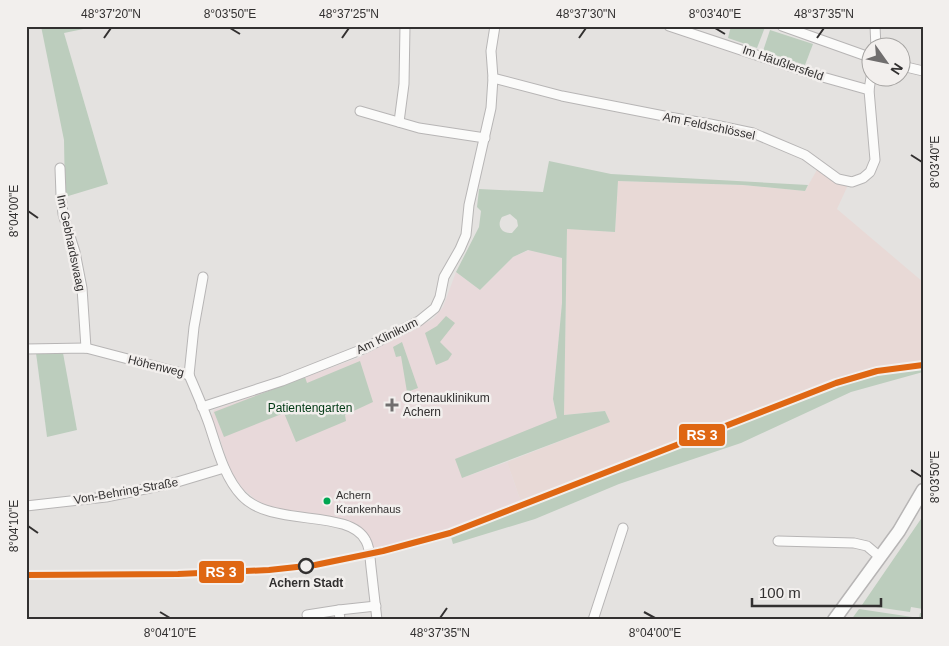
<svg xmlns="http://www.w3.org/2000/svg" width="949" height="646" font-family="Arial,sans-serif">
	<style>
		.industrial { fill: #e8d9d6 }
		.medical { fill: #e8d9da }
		.green { fill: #bccdbd; fill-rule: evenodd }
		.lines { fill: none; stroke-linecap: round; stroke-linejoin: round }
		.street-casing { stroke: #b7b5b5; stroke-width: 11 }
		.secondary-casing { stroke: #b7b5b5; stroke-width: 15 }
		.street { stroke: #fbfbfa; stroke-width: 9 }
		.secondary { stroke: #fbfbfa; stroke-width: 12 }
		.rail-1-casing { stroke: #f2efed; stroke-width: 10 }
		.rail-1 { stroke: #df6713; stroke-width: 6 }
		.ticks { fill: none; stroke: #323030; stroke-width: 2 }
		.poi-dot { fill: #706e6e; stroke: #f2efed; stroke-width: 2 }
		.bus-dot { fill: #00a651; stroke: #f2efed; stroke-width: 2 }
		.stop-dot { fill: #f2efed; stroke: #323030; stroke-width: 2.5 }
		.labels { text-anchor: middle; stroke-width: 5; stroke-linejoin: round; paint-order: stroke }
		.bus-label { font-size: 11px; fill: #323030; stroke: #f2efed; text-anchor: start }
		.street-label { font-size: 12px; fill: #323030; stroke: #f2efed }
		.poi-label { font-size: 12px; fill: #323030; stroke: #f2efed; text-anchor: start }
		.park-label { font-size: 12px; fill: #003914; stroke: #f2efed }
		.stop-label { font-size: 12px; font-weight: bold; fill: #323030; stroke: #f2efed }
		.line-badge { stroke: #f2efed; stroke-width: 2 }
		.badge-label { font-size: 14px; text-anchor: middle; font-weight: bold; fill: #fff }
		.neatline { fill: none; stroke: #323030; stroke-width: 2 }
		.ticks-label { font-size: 12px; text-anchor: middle; fill: #323030 }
	</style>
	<rect width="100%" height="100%" fill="#e4e2e0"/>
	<polygon class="industrial" points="818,168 848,185 837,209 923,282 923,362 869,369 833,381 521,502 507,462 609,422 605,411 564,415 567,228 615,232 618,181 743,185 805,191"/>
	<polygon class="medical" points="529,250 562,258 562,303 553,399 557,418 462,478 507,462 521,502 446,531 372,550 356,527 269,507 256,500 243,489 231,472 212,416 214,410 358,358 433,319 443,307 456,272 480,290 513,257"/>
	<g class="green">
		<polygon points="41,26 98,26 64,33 108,184 65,197 64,140"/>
		<polygon points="731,26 765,27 757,48 728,38"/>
		<polygon points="770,30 813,44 805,65 763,51"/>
		<path d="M549 161 611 174 808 185 805 191 743 185 618 181 615 232 567 229 564 415 605 411 610 422 462 478 455 459 557 418 553 399 562 303V258L528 250 513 257 480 290 456 272 479 227 481 211 477 207 479 189 543 192ZM510 214 517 220 518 226 512 233C502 234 496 226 502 217Z"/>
		<polygon points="446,316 455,323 440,342 452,354 448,360 436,365 425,333 437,326"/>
		<polygon points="402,342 418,388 407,392 401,356 396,357 393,347"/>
		<polygon points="36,353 63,353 77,430 47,437"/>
		<polygon points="360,361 373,402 345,415 346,421 296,442 284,413 224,437 214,412 305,377 307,383"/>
		<polygon points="914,368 923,368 923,372 851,392 741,443 619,484 535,519 453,544 451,537 852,381 878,374"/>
		<polygon points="923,516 923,609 911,607 910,612 862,605"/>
		<polygon points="859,609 919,618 920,613 923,613 923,620 851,620"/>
	</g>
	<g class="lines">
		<g class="street-casing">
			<g id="street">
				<polyline points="669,26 819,76 869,90"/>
				<polyline points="782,26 872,58"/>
				<polyline points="875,26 876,48"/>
				<polyline points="902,66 923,71"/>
				<polyline points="493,78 562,96 669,117 710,124 753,133 805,155 838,179 852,182 863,178 870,172 875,160 869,90 872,71"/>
				<polyline points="360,111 419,128 485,138"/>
				<polyline points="399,122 404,84 405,26"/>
				<polyline points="60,168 61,195 63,214 75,252 82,288 86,348"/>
				<polyline points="26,349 86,348 189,375"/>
				<path d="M189 375C196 391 203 407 209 424 217 448 224 477 242 496 272 528 350 508 366 541 370 548 370 559 371 567 373 585 375 602 377 620"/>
				<polyline points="189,375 194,327 203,277"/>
				<polyline points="202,407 282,381 363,349 419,321 435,308 440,297 444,277 460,249 466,235 469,205 491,108 493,78 491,51 495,26"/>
				<polyline points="26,506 106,497 174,483 224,468"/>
				<polyline points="778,541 854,543 867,546 880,557"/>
				<polyline points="307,615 339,610"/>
				<polyline points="340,620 339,610 376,606"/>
				<polyline points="593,620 623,528"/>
			</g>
		</g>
		<g class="secondary-casing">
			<polyline id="secondary" points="834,620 899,531 923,490"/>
		</g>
		<use href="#street" class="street"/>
		<use href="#secondary" class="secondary"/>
		<g class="rail-1-casing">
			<polyline id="rail-1" points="26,575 178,574 269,570 315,565 383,551 450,533 836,383 877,371 923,365"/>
		</g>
		<use href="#rail-1" class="rail-1"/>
	</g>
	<path class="ticks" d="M230 28 240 34M715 28 725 34M104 38 111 28M342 38 349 28M579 38 586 28M817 38 824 28M911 155 922 162M28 211 38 218M911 470 922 477M28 526 38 533M160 612 170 618M644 612 655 618M440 618 447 608"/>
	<path class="poi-dot" d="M389.5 397.5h5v5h5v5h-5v5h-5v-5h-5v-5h5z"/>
	<circle class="bus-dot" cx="327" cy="501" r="4.5"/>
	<circle class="stop-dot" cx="306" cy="566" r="7"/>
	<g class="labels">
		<g class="bus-label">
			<text x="336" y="499">Achern<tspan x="336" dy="14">Krankenhaus</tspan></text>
		</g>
		<g class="street-label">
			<text transform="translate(783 63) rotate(19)" y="4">Im Häußlersfeld</text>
			<text transform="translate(709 126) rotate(12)" y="4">Am Feldschlössel</text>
			<text transform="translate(71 243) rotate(78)" y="4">Im Gebhardswaag</text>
			<text transform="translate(387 336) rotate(-26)" y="4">Am Klinikum</text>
			<text transform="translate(156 366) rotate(14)" y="4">Höhenweg</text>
			<text transform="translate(126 491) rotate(-10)" y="4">Von-Behring-Straße</text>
		</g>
		<g class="poi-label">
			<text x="403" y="402">Ortenauklinikum<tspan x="403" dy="14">Achern</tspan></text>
		</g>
		<g class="park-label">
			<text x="310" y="412">Patientengarten</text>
		</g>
		<g class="stop-label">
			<text x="306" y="587">Achern Stadt</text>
		</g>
	</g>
	<g class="line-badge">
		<rect x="678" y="423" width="48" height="24" rx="5" fill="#df6713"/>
		<rect x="198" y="560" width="47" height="24" rx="5" fill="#df6713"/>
	</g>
	<g class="badge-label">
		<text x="702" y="440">RS 3</text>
		<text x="221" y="577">RS 3</text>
	</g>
	<rect width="949" height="646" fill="none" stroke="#f2efed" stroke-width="55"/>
	<g transform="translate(886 62) rotate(123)"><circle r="24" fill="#f2efed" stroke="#a5a3a1"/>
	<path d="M0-4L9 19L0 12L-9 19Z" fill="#706e6e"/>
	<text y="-8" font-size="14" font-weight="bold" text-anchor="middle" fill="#323030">N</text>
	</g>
	<path d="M752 598v8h129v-8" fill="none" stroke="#323030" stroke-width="2.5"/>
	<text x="759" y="598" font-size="15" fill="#323030" stroke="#f2efed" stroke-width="4" paint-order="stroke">100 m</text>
	<rect x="28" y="28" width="894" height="590" class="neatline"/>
	<g class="ticks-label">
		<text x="111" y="18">48°37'20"N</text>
		<text x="230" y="18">8°03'50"E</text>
		<text x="349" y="18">48°37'25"N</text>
		<text x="586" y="18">48°37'30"N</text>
		<text x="715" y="18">8°03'40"E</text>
		<text x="824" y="18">48°37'35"N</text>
		<text transform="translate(935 162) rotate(-90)" y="4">8°03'40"E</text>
		<text transform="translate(14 211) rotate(-90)" y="4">8°04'00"E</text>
		<text transform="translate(935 477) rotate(-90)" y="4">8°03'50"E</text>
		<text transform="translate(14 526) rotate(-90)" y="4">8°04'10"E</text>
		<text x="170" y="637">8°04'10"E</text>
		<text x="440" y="637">48°37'35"N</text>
		<text x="655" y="637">8°04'00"E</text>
	</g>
</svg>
